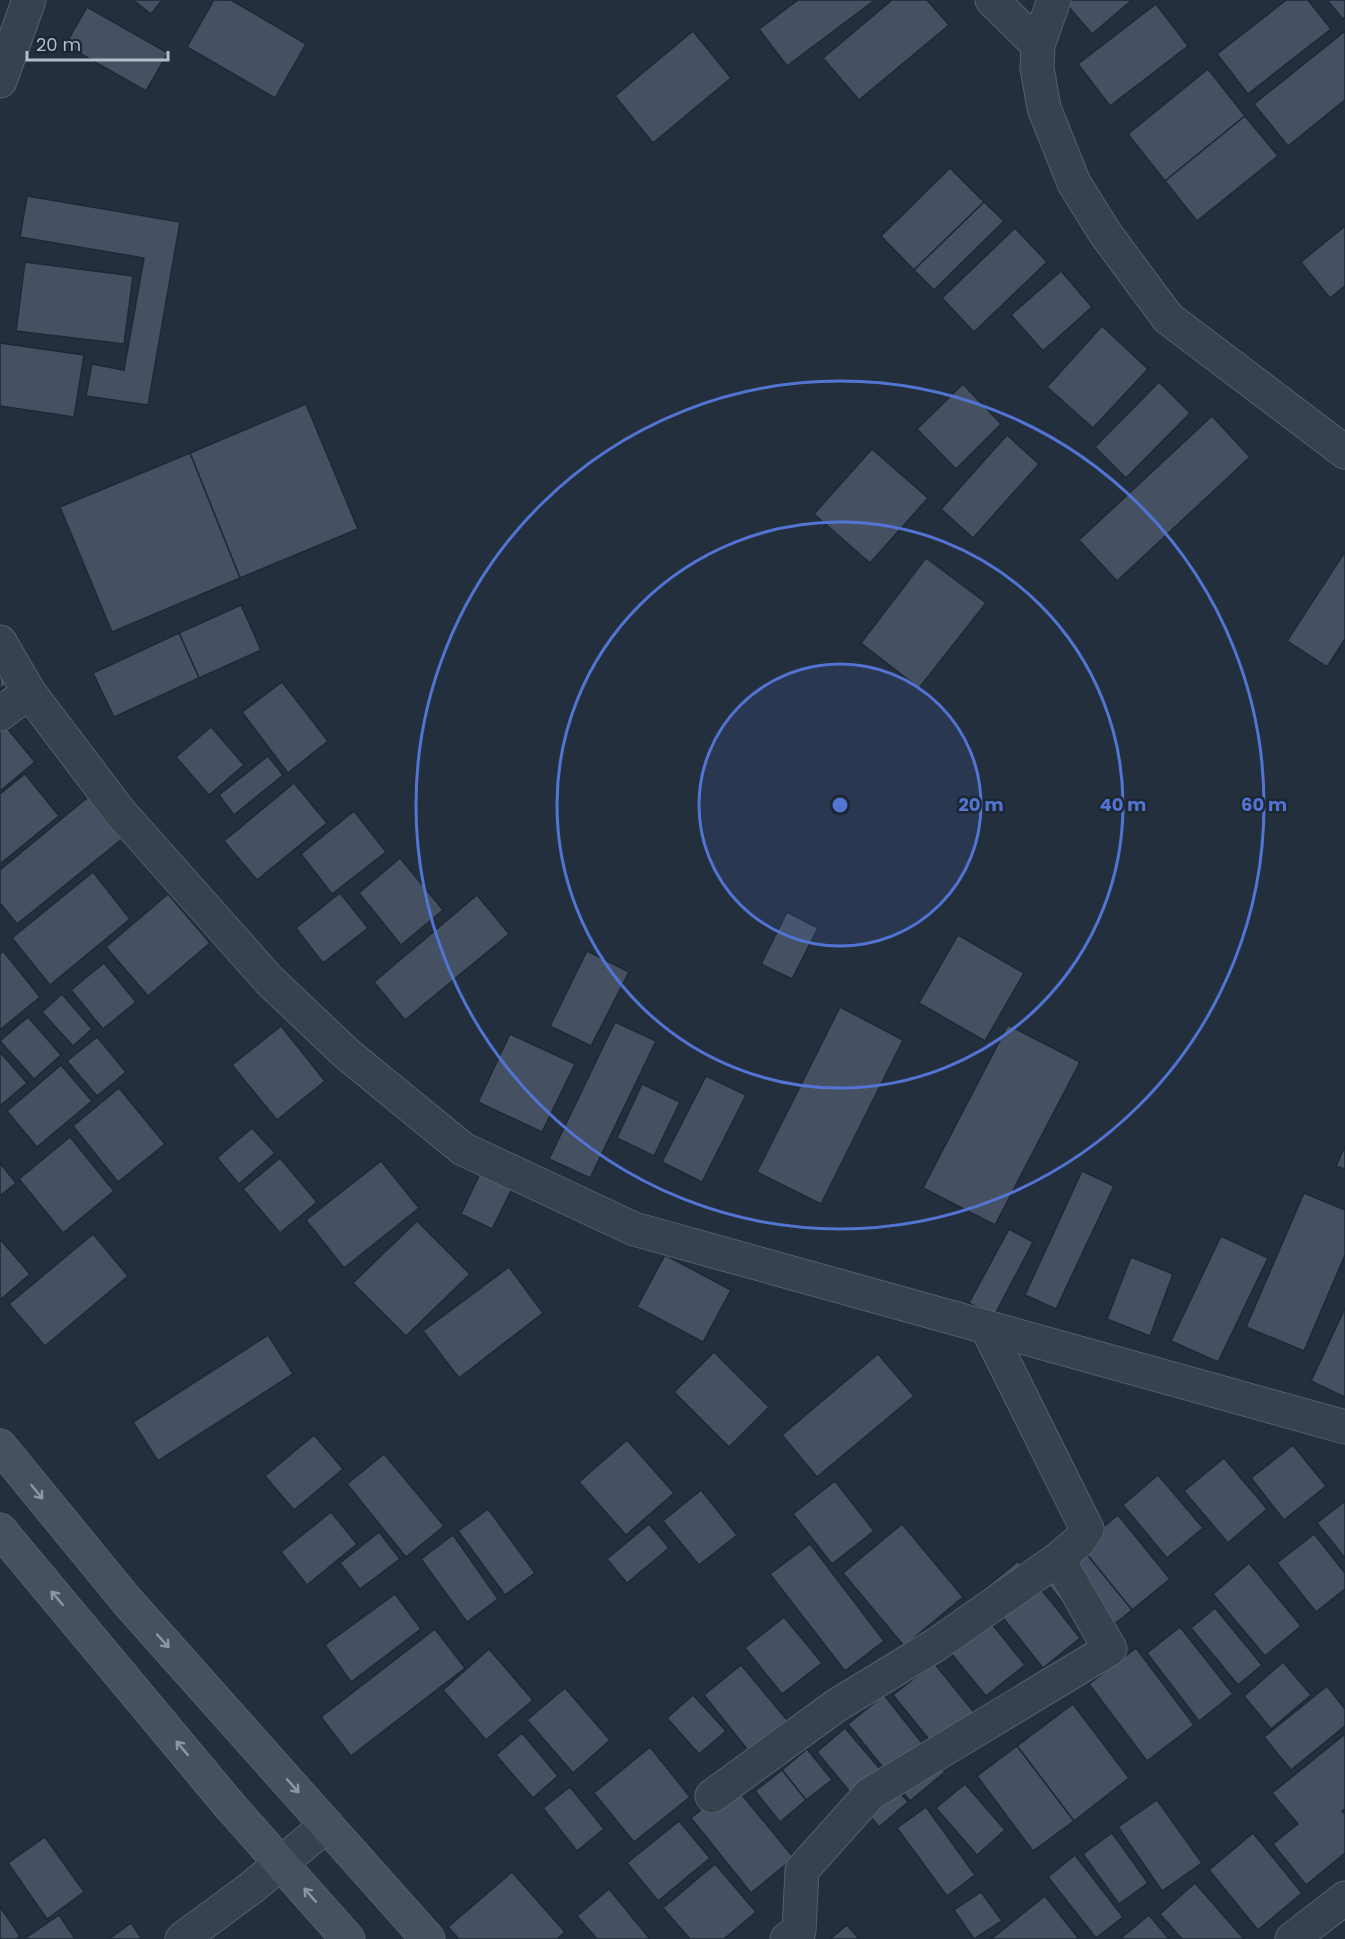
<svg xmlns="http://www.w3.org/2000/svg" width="1345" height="1939" font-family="Poppins,sans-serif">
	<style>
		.building { fill: #455162; stroke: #1f2835; stroke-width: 1.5 }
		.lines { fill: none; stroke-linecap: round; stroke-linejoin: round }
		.street-casing { stroke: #565f6c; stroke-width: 35 }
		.secondary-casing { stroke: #565f6c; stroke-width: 35 }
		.street { stroke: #38414e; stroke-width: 33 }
		.secondary { stroke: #465061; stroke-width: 33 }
		.oneway { stroke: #8e96a5 }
		.ring { fill: none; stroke: #5274d3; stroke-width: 3 }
		.centre { fill: #5274d3; stroke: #1d2633; stroke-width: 3 }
		.ring-label { font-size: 18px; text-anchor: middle; font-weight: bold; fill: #5274d3; stroke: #1d2633; stroke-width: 5; stroke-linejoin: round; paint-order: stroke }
	</style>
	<rect width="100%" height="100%" fill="#242f3e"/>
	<g class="building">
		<polygon points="133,0 162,0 151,14"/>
		<polygon points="214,0 231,0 306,44 275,98 187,47"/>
		<polygon points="798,0 875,0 787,66 759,29"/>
		<polygon points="892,0 927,0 949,25 859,100 823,58"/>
		<polygon points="1063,0 1132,0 1092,34"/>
		<polygon points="1286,0 1308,0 1331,29 1248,94 1217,54"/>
		<polygon points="1327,0 1345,0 1345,17 1343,19"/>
		<polygon points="1156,4 1188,46 1110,106 1078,64"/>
		<polygon points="87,7 168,53 146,91 65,45"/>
		<polygon points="693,31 731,78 653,143 615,96"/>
		<polygon points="1345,31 1345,100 1288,146 1254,104"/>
		<polygon points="1208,69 1245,116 1165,181 1128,134"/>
		<polygon points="1245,116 1278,156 1197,221 1165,181"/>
		<polygon points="950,168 984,202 914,270 881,236"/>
		<polygon points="27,196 180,222 148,405 86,396 92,364 124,370 144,258 20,237"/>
		<polygon points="984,202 1004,221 934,290 914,270"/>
		<polygon points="1345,226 1345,286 1330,298 1301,262"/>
		<polygon points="1015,228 1047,262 974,332 942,298"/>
		<polygon points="25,262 133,276 124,344 16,331"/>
		<polygon points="1061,271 1092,307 1043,351 1011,315"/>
		<polygon points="1102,326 1148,369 1093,428 1047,387"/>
		<polygon points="0,343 84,355 74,417 0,406"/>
		<polygon points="1159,382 1190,413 1126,478 1095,447"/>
		<polygon points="963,384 1001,424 956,469 917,429"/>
		<polygon points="306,404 358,529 240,578 190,453"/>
		<polygon points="1212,416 1250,457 1117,581 1079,540"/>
		<polygon points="1007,435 1039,464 973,538 941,509"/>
		<polygon points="872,449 928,498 870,563 814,514"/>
		<polygon points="190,453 240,578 112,632 60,507"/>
		<polygon points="1345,552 1345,639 1327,667 1287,641"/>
		<polygon points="926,558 986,603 919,688 861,643"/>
		<polygon points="241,605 261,650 199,678 179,633"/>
		<polygon points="179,633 199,678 114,717 93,673"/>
		<polygon points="0,669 10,681 0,689"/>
		<polygon points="282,682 328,741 288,773 242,712"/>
		<polygon points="1,721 35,762 0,791 0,722"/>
		<polygon points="211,727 244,765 209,795 176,757"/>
		<polygon points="268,756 283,775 234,815 219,795"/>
		<polygon points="25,774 59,816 0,864 0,794"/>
		<polygon points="294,783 327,823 257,880 224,841"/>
		<polygon points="88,797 122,839 17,924 0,903 0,870"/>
		<polygon points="354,811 386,852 332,894 301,854"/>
		<polygon points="400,858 443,910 401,945 359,893"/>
		<polygon points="93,872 130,919 50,985 12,938"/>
		<polygon points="340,893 368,928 323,963 296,928"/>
		<polygon points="168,894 210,943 148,996 106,947"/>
		<polygon points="477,895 509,934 405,1020 374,982"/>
		<polygon points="787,912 818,928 792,979 761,964"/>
		<polygon points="958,935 1024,973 985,1041 919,1003"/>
		<polygon points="3,951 40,997 0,1030 0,954"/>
		<polygon points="587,951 629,972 591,1046 550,1026"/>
		<polygon points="104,963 136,1002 103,1029 71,990"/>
		<polygon points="62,994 92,1029 73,1046 42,1012"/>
		<polygon points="840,1007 903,1040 821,1204 757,1172"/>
		<polygon points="28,1017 61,1055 34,1079 0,1041"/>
		<polygon points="615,1022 656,1041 590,1178 549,1159"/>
		<polygon points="1008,1025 1080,1062 995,1225 923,1188"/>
		<polygon points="281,1026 325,1081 277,1120 232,1065"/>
		<polygon points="510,1034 575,1064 542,1132 478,1102"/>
		<polygon points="97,1037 126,1072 97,1096 67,1061"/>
		<polygon points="0,1052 27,1083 0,1106"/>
		<polygon points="61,1065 92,1101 37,1147 7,1111"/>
		<polygon points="706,1076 746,1095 702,1182 662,1162"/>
		<polygon points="642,1084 680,1102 654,1156 617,1138"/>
		<polygon points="119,1088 165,1144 118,1182 73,1126"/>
		<polygon points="252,1128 275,1153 239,1184 217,1158"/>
		<polygon points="70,1137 114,1191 63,1233 19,1179"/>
		<polygon points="1345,1146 1345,1169 1336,1166"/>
		<polygon points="280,1158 317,1202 280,1233 243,1189"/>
		<polygon points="381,1161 419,1208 344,1268 306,1220"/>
		<polygon points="0,1163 16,1183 0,1196"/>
		<polygon points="483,1167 515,1183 492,1229 461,1214"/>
		<polygon points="1082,1171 1114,1186 1056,1309 1025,1295"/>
		<polygon points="1304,1193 1345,1210 1345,1255 1304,1351 1246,1327"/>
		<polygon points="417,1221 470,1274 406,1336 353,1283"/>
		<polygon points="1009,1229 1033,1242 994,1316 969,1303"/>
		<polygon points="93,1234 128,1276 45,1346 9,1304"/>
		<polygon points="1221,1236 1268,1258 1218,1362 1171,1341"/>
		<polygon points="0,1239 30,1274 0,1300"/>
		<polygon points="665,1255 731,1290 703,1342 637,1307"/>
		<polygon points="1131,1257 1173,1274 1150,1336 1107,1319"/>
		<polygon points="509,1267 543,1313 459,1378 423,1331"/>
		<polygon points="1345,1308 1345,1397 1311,1381"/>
		<polygon points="268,1335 293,1374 158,1461 133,1422"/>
		<polygon points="714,1352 769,1407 729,1447 674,1392"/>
		<polygon points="878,1354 914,1396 817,1477 782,1435"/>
		<polygon points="314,1435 343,1469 294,1510 265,1476"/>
		<polygon points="627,1440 674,1493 626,1535 579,1482"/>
		<polygon points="1293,1445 1326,1486 1284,1520 1251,1478"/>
		<polygon points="384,1454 444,1526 406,1557 347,1484"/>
		<polygon points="1224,1458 1267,1509 1228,1543 1184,1491"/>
		<polygon points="1158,1475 1203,1528 1167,1558 1123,1505"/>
		<polygon points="835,1481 874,1531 832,1564 793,1514"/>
		<polygon points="701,1490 737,1535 699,1565 663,1521"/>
		<polygon points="1345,1501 1345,1558 1317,1523"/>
		<polygon points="488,1509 535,1573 505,1595 458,1531"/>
		<polygon points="331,1512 357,1544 307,1585 281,1552"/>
		<polygon points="1118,1515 1170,1579 1132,1610 1080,1546"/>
		<polygon points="649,1524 669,1548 627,1583 607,1559"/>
		<polygon points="902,1524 963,1597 904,1646 843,1573"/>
		<polygon points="379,1532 400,1559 360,1589 340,1563"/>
		<polygon points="1314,1534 1345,1573 1345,1589 1316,1612 1277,1563"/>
		<polygon points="453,1535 498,1599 467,1622 421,1559"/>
		<polygon points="810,1544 884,1641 845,1671 770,1574"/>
		<polygon points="1080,1546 1132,1610 1093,1641 1042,1577"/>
		<polygon points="1018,1561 1029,1574 992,1602 983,1590"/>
		<polygon points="1249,1563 1301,1626 1265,1656 1213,1594"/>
		<polygon points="1037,1584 1080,1638 1043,1668 1000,1614"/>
		<polygon points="395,1594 421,1629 351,1682 325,1645"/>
		<polygon points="1215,1608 1262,1665 1238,1685 1191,1628"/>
		<polygon points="984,1614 1025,1665 986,1696 945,1646"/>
		<polygon points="784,1617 822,1663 782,1694 745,1648"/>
		<polygon points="1180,1627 1233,1694 1199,1721 1147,1653"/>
		<polygon points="435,1629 465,1668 351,1756 321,1717"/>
		<polygon points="1136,1648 1194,1725 1147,1761 1089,1684"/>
		<polygon points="489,1649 533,1700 486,1740 443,1690"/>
		<polygon points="1283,1662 1311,1695 1271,1729 1244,1696"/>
		<polygon points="934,1663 977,1716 936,1748 893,1695"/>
		<polygon points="741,1665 788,1721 750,1753 704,1695"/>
		<polygon points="1327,1686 1345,1709 1345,1726 1291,1770 1264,1737"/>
		<polygon points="565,1688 610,1740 573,1773 527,1720"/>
		<polygon points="693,1695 726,1731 699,1754 667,1718"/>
		<polygon points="884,1695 945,1772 910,1801 848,1724"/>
		<polygon points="1073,1704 1129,1778 1074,1821 1017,1746"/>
		<polygon points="845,1728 908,1802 879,1827 817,1752"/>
		<polygon points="522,1733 558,1776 533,1798 496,1755"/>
		<polygon points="1345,1734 1345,1809 1342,1811 1345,1814 1345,1853 1306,1885 1273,1844 1298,1824 1272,1793"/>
		<polygon points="1017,1746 1074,1821 1033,1851 977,1776"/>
		<polygon points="650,1747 690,1797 634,1842 594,1793"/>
		<polygon points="807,1749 832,1780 806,1800 782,1770"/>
		<polygon points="782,1770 806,1800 780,1822 755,1791"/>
		<polygon points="733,1784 794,1858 751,1893 691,1818"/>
		<polygon points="965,1784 1005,1830 977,1855 936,1808"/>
		<polygon points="570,1787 604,1829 577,1851 543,1808"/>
		<polygon points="1157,1800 1202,1863 1162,1891 1118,1827"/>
		<polygon points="926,1807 975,1875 947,1896 897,1828"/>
		<polygon points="679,1821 710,1858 658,1901 627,1863"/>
		<polygon points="1112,1833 1148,1883 1119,1904 1083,1854"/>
		<polygon points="1253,1833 1302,1893 1258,1930 1209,1870"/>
		<polygon points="45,1837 84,1892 47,1919 8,1863"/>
		<polygon points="1075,1855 1123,1917 1096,1938 1048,1877"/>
		<polygon points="715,1864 756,1912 724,1939 690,1939 663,1908"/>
		<polygon points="512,1872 565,1932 557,1939 459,1939 448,1927"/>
		<polygon points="1195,1883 1244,1939 1182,1939 1160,1914"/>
		<polygon points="609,1889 650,1939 597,1939 577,1916"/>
		<polygon points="981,1892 1002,1921 974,1939 954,1910"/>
		<polygon points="1045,1896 1079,1939 991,1939"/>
		<polygon points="0,1907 20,1936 16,1939 0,1939"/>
		<polygon points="59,1915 75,1939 24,1939"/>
		<polygon points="1149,1915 1169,1939 1120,1939"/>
		<polygon points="131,1923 142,1939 109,1939"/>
		<polygon points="847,1925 859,1939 830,1939"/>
	</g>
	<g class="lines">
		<g class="street-casing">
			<g id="street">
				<polyline points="992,0 1038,45"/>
				<polyline points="1054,0 1038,45 1037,68 1044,108 1074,183 1105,233 1168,318 1345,452"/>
				<polyline points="0,81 29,0"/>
				<polyline points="0,642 29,692 119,811 269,980 347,1054 463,1149 634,1229 1345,1427"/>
				<polyline points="0,714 29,692"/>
				<polyline points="712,1796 837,1705 937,1644 1058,1559 1079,1541 1087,1529 987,1328"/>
				<polyline points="182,1939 251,1888 327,1825"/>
				<polyline points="787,1939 799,1931 802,1870 870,1794 1110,1649 1058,1559"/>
				<polyline points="1292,1939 1345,1898"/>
			</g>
		</g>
		<g class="secondary-casing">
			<g id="secondary">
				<polyline points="0,1446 127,1601 428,1939"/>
				<polyline points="0,1530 230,1806 348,1939"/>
			</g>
		</g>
		<use href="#street" class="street"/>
		<use href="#secondary" class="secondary"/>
	</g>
	<defs><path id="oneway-shaft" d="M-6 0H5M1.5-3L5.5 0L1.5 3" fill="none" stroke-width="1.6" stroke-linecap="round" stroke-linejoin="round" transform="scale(1.5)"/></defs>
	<g class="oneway">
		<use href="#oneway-shaft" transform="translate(37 1492) rotate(51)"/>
		<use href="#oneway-shaft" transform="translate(57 1598) rotate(-130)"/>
		<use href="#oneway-shaft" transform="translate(163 1641) rotate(48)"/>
		<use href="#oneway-shaft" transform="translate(182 1748) rotate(-130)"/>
		<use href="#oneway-shaft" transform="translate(293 1786) rotate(49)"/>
		<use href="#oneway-shaft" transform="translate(310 1895) rotate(-131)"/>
	</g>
	<circle cx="840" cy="805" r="141" fill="#5274d3" fill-opacity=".12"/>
	<g class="ring">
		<circle cx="840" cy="805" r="141"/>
		<circle cx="840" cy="805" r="283"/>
		<circle cx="840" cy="805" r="424"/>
	</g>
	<circle cx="840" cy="805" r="9" class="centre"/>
	<g class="ring-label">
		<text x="981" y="811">20 m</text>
		<text x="1123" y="811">40 m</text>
		<text x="1264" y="811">60 m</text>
	</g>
	<path d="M27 51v9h141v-9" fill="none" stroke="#b4bcc9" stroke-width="3"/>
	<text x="36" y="51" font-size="18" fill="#b4bcc9" stroke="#1d2633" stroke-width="4.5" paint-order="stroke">20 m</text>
</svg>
